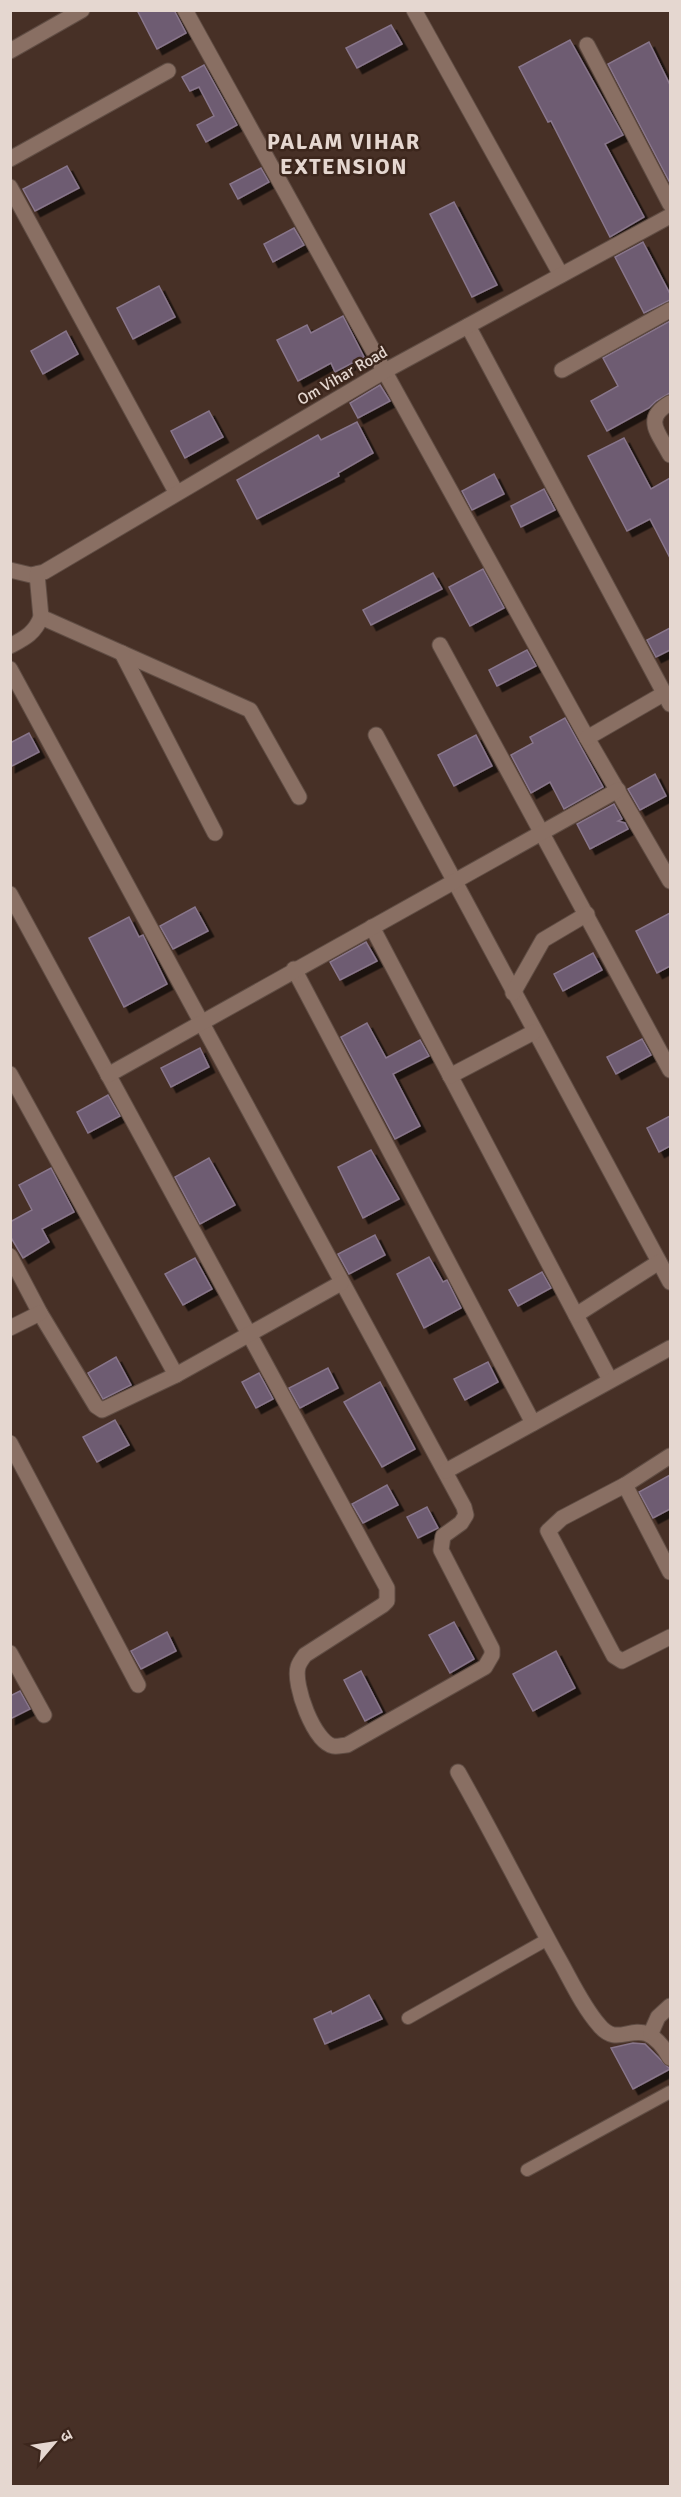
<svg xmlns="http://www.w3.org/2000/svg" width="681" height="2497" font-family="Signika,'Noto Sans Devanagari',sans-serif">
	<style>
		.building { fill: #6e5b72; stroke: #88768b; stroke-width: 1.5; filter: url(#shadow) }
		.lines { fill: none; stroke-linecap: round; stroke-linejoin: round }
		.service-casing { stroke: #604d44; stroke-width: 14 }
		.minor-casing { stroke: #604d44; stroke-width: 17 }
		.service { stroke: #896f63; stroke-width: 12 }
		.minor { stroke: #896f63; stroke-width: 15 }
		.labels { text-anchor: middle; stroke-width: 5; stroke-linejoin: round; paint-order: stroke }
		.street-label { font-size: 16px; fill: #e5d7d0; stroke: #3c261c }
		.district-label { font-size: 22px; font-weight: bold; letter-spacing: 1.5px; fill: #e5d7d0; stroke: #3c261c }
	</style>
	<defs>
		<filter id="shadow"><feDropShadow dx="5.5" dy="5.5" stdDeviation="0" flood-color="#0009"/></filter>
	</defs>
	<rect width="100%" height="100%" fill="#473026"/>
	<g class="building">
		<polygon points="137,10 174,10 186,33 157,49"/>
		<polygon points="391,25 402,44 357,68 346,48"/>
		<polygon points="570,40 623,135 605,144 644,217 610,237 551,121 548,122 519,67"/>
		<polygon points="649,42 670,85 670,183 608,64"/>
		<polygon points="204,65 237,125 206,142 197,125 214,116 199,87 190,91 182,77"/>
		<polygon points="67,166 79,188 35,211 23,189"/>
		<polygon points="261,168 269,182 238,199 230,184"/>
		<polygon points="454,202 497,285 472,297 430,214"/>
		<polygon points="294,228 304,245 273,262 264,244"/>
		<polygon points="643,242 670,294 670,300 644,313 615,257"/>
		<polygon points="159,286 175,317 133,339 117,308"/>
		<polygon points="343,316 364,357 335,372 331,363 298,381 277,340 307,325 311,333"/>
		<polygon points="670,321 670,393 656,401 649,408 607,431 591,401 618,386 603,358"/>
		<polygon points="66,331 78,354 43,374 31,351"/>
		<polygon points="380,385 390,401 358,418 350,403"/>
		<polygon points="209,411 223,437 185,458 171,431"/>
		<polygon points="357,422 373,453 338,473 339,476 257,519 237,480 318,435 321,440"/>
		<polygon points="624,438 651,489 670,478 670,558 650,519 627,531 588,456"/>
		<polygon points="494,474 504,494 472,510 462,491"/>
		<polygon points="544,489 555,510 521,527 511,506"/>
		<polygon points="483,569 504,608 470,626 449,587"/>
		<polygon points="433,573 442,589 371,625 363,610"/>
		<polygon points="670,628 670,650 656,657 647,640"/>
		<polygon points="527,650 536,666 497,686 489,670"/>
		<polygon points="565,718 603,787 564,809 550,782 531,793 511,755 533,743 530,737"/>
		<polygon points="29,733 39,752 10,767 10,743"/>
		<polygon points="476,735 492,766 454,786 438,755"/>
		<polygon points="655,774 666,796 640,810 628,789"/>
		<polygon points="614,804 622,819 618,821 625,823 628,829 590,849 577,824"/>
		<polygon points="195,907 208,931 173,949 160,926"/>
		<polygon points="670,913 670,966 657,973 636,931"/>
		<polygon points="129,917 139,937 143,935 167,984 124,1007 89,938"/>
		<polygon points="366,942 377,961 340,980 330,962"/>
		<polygon points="593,953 602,970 563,991 554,974"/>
		<polygon points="367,1023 386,1058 420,1040 429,1056 393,1074 420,1126 395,1139 341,1037"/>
		<polygon points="642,1039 651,1055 616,1074 607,1057"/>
		<polygon points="200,1048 209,1067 171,1087 161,1068"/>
		<polygon points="108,1095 120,1116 88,1133 77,1112"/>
		<polygon points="670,1116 670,1146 659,1152 647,1128"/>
		<polygon points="371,1150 399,1199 363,1218 338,1167"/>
		<polygon points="209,1158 235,1205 200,1224 175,1177"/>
		<polygon points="51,1168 74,1212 42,1229 49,1242 23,1258 10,1236 10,1222 32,1210 19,1185"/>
		<polygon points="375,1235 385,1255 349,1274 338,1254"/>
		<polygon points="429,1257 443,1282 447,1280 461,1308 424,1328 397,1274"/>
		<polygon points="195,1258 212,1289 183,1305 165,1274"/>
		<polygon points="542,1272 551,1288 518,1306 509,1290"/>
		<polygon points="116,1357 131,1385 103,1399 88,1373"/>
		<polygon points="488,1362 498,1382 465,1400 454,1379"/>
		<polygon points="328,1368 338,1388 300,1408 289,1388"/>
		<polygon points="259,1373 273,1399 256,1408 242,1382"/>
		<polygon points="380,1382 415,1449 382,1467 344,1402"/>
		<polygon points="115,1420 129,1445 97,1462 83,1437"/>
		<polygon points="670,1475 670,1509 653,1518 639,1492"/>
		<polygon points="387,1485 398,1505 363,1523 352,1504"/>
		<polygon points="427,1507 438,1528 418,1538 407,1517"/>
		<polygon points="454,1622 474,1659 450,1673 429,1635"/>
		<polygon points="167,1632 176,1651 141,1669 131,1651"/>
		<polygon points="556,1651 575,1688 533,1711 513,1674"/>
		<polygon points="361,1671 382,1712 365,1721 344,1680"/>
		<polygon points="20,1691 30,1709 10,1719 10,1696"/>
		<polygon points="369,1995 382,2019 325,2044 314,2019 331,2011 332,2014"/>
		<polygon points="633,2043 645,2044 670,2069 633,2089 611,2048"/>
	</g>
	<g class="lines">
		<g class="service-casing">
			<g id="service">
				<polyline points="408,2018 548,1939"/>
				<polyline points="527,2170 670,2092"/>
			</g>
		</g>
		<g class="minor-casing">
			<g id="minor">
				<polyline points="185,10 587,738 670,881"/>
				<polyline points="414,10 561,275"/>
				<polyline points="587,45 670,204"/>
				<polyline points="10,51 82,10"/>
				<polyline points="10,159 168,71"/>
				<polyline points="10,187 176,492"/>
				<polyline points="468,326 670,704"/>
				<polyline points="562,370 670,310"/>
				<path d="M670 403C642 419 659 433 670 455"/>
				<polyline points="10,570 31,575 44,572 383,372 670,216"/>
				<polyline points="41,617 250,710 299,797"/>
				<polyline points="440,645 670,1070"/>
				<path d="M10 646C25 638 35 633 41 617L37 574"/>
				<polyline points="122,653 215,833"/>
				<path d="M10 669 464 1507 466 1515 461 1523 443 1536 441 1550 492 1649V1655L485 1667 347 1745C343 1745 337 1747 333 1746 314 1742 293 1685 298 1667 299 1663 302 1659 305 1655L383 1605 387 1601V1588L10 894"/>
				<polyline points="376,735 670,1282"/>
				<polyline points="587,738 665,693"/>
				<polyline points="372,927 610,1380"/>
				<polyline points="294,969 533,1423"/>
				<polyline points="513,993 543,940 587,914"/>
				<polyline points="10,1074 176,1375"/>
				<polyline points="108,1075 618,790"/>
				<polyline points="450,1076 534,1032"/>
				<polyline points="10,1256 40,1313 96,1406 102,1410 176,1375 341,1283"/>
				<polyline points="576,1315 659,1262"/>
				<polyline points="10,1328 40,1313"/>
				<polyline points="10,1443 138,1685"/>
				<polyline points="670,1456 625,1485 562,1518 548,1531 614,1656 622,1661 670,1637"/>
				<polyline points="446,1471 670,1348"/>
				<polyline points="625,1485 670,1572"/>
				<polyline points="10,1653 44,1715"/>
				<path d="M458 1772C492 1832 523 1894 556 1954 570 1978 581 2004 599 2025 622 2054 640 2006 670 2058"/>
				<polyline points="651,2033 658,2017 670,2006"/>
			</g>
		</g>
		<use href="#service" class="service"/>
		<use href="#minor" class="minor"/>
	</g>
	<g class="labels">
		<g class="street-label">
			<text transform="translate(342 375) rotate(-30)" y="6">Om Vihar Road</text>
		</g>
		<g class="district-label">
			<text x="344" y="149">PALAM VIHAR<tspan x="344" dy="25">EXTENSION</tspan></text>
		</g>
	</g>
	<rect width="681" height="2497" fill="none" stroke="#e5d7d0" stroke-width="24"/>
	<g transform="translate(54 2443) rotate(61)" stroke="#3c261c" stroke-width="4.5" paint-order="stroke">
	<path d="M0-4.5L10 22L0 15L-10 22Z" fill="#e5d7d0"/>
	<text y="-9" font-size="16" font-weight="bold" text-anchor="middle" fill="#e5d7d0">उ</text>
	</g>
</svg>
